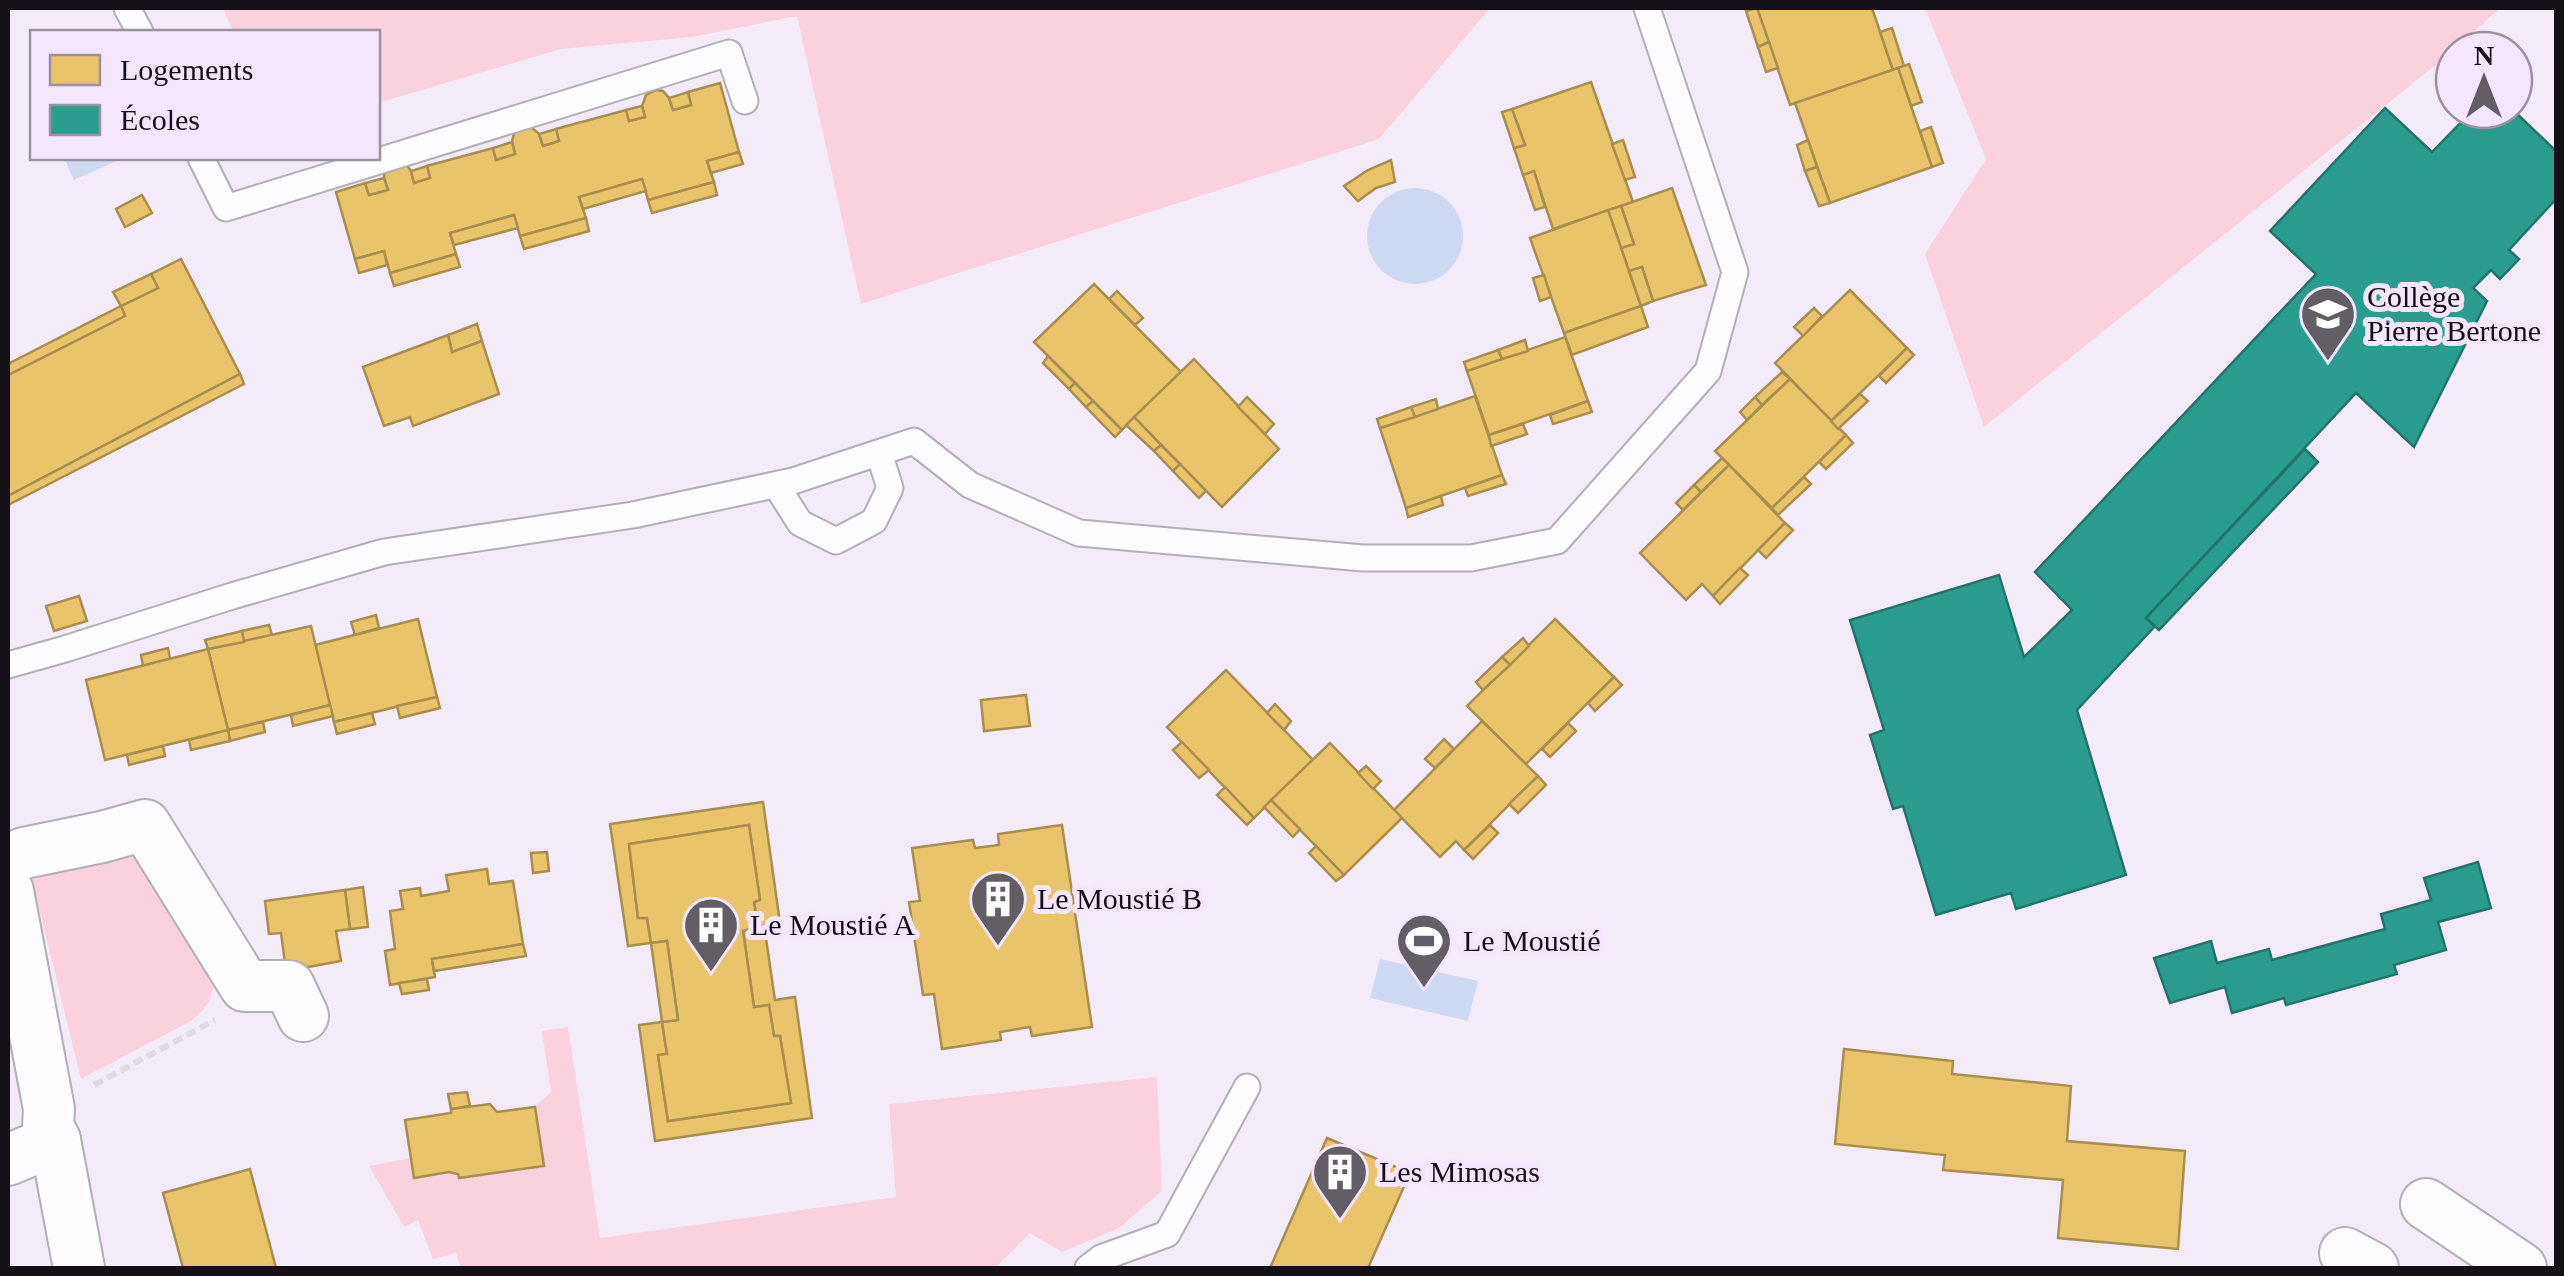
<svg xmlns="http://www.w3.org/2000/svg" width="2564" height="1276" font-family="'Times New Roman',serif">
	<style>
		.green { fill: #f9d2de }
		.water { fill: #cddaf2 }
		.homes { fill: #e9c46a; stroke: #a98e51; stroke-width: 2.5 }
		.schools { fill: #2a9d8f; stroke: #24736b; stroke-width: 2.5 }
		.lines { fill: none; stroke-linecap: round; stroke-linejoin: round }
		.lane-casing { stroke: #b4aeb7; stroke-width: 29 }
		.street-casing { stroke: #b4aeb7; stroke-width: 54 }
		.path { stroke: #dedcdf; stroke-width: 6; stroke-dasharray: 10 5; stroke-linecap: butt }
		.lane { stroke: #fdfcfe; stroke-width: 25 }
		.street { stroke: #fdfcfe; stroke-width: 50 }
		.labels { text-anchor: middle; stroke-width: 10; stroke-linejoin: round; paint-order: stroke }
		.poi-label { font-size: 30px; fill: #151018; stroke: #f4e7fd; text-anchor: start }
	</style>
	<rect width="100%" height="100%" fill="#f3ecf8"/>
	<g class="green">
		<polygon points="223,8 1490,8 1379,139 861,304 797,16 693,37 561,49 378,103 378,32 233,32"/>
		<polygon points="1925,8 2500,8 2447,56 1984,427 1925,254 1986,159"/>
		<path d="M130 846 214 981C212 1000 206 1009 191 1021L81 1079 32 879Z"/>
		<polygon points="568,1027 600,1238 896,1197 889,1104 1157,1077 1162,1191 1119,1228 1062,1252 1030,1233 995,1268 461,1268 456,1253 433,1259 418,1220 404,1227 369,1166 411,1158 458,1174 460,1178 543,1166 535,1107 551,1092 542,1031"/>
	</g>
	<g class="water">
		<polygon points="64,158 123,158 74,180"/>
		<circle cx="1415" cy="236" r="48"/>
		<polygon points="1380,959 1478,981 1468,1021 1370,998"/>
	</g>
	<g class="homes">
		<polygon points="1757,8 1872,8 1893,70 1790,105"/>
		<polygon points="1757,8 1769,42 1758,47 1746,11"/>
		<polygon points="1892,28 1904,66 1893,70 1880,32"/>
		<polygon points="1769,42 1778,68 1766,72 1758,47"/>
		<polygon points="1909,64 1922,102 1911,106 1898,68"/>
		<polygon points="1898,68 1932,167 1830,203 1795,103"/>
		<polygon points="1591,82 1633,202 1553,229 1534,171 1523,175 1514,148 1525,145 1512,109"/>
		<polygon points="720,83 739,152 707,161 714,182 648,200 642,179 579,197 586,218 520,236 514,215 450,233 456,254 390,273 384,251 355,259 336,192 365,183 369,195 388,190 384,178 384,171 405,163 411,171 414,183 430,178 427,166 493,148 496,160 515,154 512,142 514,133 521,127 531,127 539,134 543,146 559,141 556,129 626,110 629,121 645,117 642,106 646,95 656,90 663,91 669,98 673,110 691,105 688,92"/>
		<polygon points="688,92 691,105 673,110 669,98"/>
		<polygon points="642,106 645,117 629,121 626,110"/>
		<polygon points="1512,109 1525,145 1514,148 1502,112"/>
		<polygon points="1931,127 1943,163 1932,167 1920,131"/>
		<polygon points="556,129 559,141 543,146 539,134"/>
		<polygon points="1623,140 1635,177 1625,180 1612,144"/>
		<polygon points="1808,140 1817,167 1805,171 1797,145"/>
		<polygon points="512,142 515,154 496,160 493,148"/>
		<polygon points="739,152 743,164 711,173 707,161"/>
		<polygon points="1391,160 1395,182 1376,188 1358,201 1344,186 1368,170"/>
		<polygon points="427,166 430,178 414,183 411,171"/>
		<polygon points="1817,167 1830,203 1819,206 1805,171"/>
		<polygon points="1534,171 1545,207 1535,210 1523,175"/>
		<polygon points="384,178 388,190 369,195 365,183"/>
		<polygon points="642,179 646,191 583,209 579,197"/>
		<polygon points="714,182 717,195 652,213 648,200"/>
		<polygon points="1672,188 1706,285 1653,301 1642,267 1629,271 1621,248 1634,244 1621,206"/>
		<polygon points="142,195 152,213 125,227 116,209"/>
		<polygon points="1621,206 1634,244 1621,248 1608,210"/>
		<polygon points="1608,210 1641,306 1564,333 1530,238"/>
		<polygon points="514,215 518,228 454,245 450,233"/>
		<polygon points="586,218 589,231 524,249 520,236"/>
		<polygon points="384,251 387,265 359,273 355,259"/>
		<polygon points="456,254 460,267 394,286 390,273"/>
		<polygon points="181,259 240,374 8,496 8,375 125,316 121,306 158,288 151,274"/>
		<polygon points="1642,267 1653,301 1641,306 1629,271"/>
		<polygon points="151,274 158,288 121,306 113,292"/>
		<polygon points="1544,275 1551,297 1540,301 1533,278"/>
		<polygon points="1094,284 1181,372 1122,430 1034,342"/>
		<polygon points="1850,290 1907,348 1831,421 1775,363"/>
		<polygon points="1117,291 1143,318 1135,325 1109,299"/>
		<polygon points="121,306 125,316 8,375 8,364"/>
		<polygon points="1641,306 1648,327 1572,355 1564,333"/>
		<polygon points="1814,308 1822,316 1803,336 1794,327"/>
		<polygon points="477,324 482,341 452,352 448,335"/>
		<polygon points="448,335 452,352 482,341 499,394 413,426 410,417 384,426 363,367"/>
		<polygon points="1565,337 1588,401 1489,435 1467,371"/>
		<polygon points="1525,340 1528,351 1502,359 1498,350"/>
		<polygon points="1907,348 1914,355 1886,383 1879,376"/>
		<polygon points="1498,350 1502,359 1467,371 1464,362"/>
		<polygon points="1048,356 1075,383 1069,389 1043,363"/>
		<polygon points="1194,359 1279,449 1222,507 1134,417"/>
		<polygon points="1782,372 1790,379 1762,405 1755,397"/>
		<polygon points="240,374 244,384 8,505 8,496"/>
		<polygon points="1790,379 1846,435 1772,508 1715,451"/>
		<polygon points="1075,383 1093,401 1086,407 1069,389"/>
		<polygon points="1860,394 1868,401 1838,429 1831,421"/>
		<polygon points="1475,396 1502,475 1406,508 1380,428"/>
		<polygon points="1247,397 1274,424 1265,434 1238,407"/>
		<polygon points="1755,397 1762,405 1747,420 1740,412"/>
		<polygon points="1436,399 1438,409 1415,417 1411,407"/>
		<polygon points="1093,401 1122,430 1115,437 1086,407"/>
		<polygon points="1588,401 1592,412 1553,424 1550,415"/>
		<polygon points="1411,407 1415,417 1380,428 1377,419"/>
		<polygon points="1134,417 1161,445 1154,451 1126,425"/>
		<polygon points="1523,424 1527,434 1491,446 1489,435"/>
		<polygon points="1846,435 1853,443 1826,469 1819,462"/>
		<polygon points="1161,445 1180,464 1173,471 1154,451"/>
		<polygon points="1722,458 1729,465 1701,492 1694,485"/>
		<polygon points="1180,464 1206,491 1199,498 1173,471"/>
		<polygon points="1729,465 1785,523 1713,596 1702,584 1686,600 1640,553"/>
		<polygon points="1502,475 1506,484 1468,496 1465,488"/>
		<polygon points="1804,477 1811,484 1778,515 1772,508"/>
		<polygon points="1694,485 1701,492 1683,510 1676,503"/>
		<polygon points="1441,496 1443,505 1408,517 1406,508"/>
		<polygon points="1785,523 1793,530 1766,558 1758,550"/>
		<polygon points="1740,568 1748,575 1720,604 1713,596"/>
		<polygon points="79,596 87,621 54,631 46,606"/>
		<polygon points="376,615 379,628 355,635 351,622"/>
		<polygon points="418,619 437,697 334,722 315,645"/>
		<polygon points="1555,619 1614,677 1526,764 1467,706"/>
		<polygon points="269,625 272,635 244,642 242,631"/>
		<polygon points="311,626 330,705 228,730 208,649"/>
		<polygon points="242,631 244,642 208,649 205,640"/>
		<polygon points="1523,638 1529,646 1510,665 1502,657"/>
		<polygon points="168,648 170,659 143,666 141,655"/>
		<polygon points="208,649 228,730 105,760 86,680"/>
		<polygon points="1502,657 1510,665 1483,690 1476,682"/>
		<polygon points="1226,670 1313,760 1254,818 1167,727"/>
		<polygon points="1614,677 1622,685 1595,711 1588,703"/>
		<polygon points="1026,695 1030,726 984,731 981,700"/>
		<polygon points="437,697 440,708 400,718 397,706"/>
		<polygon points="1275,704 1291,721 1284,730 1267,713"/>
		<polygon points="330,705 333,716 293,726 291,715"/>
		<polygon points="372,713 375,724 337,734 334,722"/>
		<polygon points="1482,721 1538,776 1464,850 1456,841 1440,857 1394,810"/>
		<polygon points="263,722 265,732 230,741 228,730"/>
		<polygon points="1568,723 1576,731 1550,757 1542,749"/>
		<polygon points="228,730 230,741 191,750 189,740"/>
		<polygon points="1444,739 1454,749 1435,768 1425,759"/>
		<polygon points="1182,742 1209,770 1199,778 1173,750"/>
		<polygon points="1330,743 1402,818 1344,875 1271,800"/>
		<polygon points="163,746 165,756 129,765 127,755"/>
		<polygon points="1366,766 1381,781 1373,789 1358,773"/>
		<polygon points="1538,776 1546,785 1518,813 1509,804"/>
		<polygon points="1225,787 1254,818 1247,825 1217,795"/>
		<polygon points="1271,800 1300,829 1293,837 1264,807"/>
		<polygon points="763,802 780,923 764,925 775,1000 795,997 812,1118 655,1141 639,1025 662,1022 667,1054 658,1055 668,1121 791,1103 780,1036 774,1036 769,1005 754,1007 743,931 758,927 754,902 760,900 749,825 629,844 638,918 647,918 651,943 628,946 610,824"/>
		<polygon points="749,825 760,900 754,902 758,927 743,931 754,1007 769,1005 774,1036 780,1036 791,1103 668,1121 658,1055 667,1054 662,1022 678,1020 667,941 651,943 647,918 638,918 629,844"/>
		<polygon points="1062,825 1092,1027 1032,1036 1030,1027 1000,1032 1001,1040 942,1049 934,994 923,995 909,902 920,901 912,848 973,840 975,848 999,845 998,834"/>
		<polygon points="1490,825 1498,833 1473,859 1464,850"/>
		<polygon points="1316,846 1344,875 1336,881 1309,853"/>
		<polygon points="547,852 549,871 533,873 531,853"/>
		<polygon points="487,869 489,884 513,881 523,944 432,959 435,977 390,985 385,951 395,949 390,911 403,909 400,891 420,888 421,896 449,891 446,875"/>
		<polygon points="363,887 368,927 350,929 345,890"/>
		<polygon points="345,890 350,929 336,931 341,961 286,971 281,933 269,934 265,901"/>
		<polygon points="667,941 678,1020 662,1022 651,943"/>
		<polygon points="523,944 526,956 434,971 432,959"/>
		<polygon points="427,979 429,990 402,994 399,983"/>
		<polygon points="1844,1049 1953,1061 1952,1074 2071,1086 2067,1141 2185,1151 2178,1249 2058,1238 2063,1180 1943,1170 1945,1155 1835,1144"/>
		<polygon points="467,1092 470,1106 451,1109 448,1094"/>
		<polygon points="490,1104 497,1112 535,1107 544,1166 459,1178 458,1174 449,1172 414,1178 405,1120 451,1113 451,1109"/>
		<polygon points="1327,1138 1410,1173 1368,1268 1270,1268"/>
		<polygon points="250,1169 276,1268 183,1268 163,1193"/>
	</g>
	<g class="schools">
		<polygon points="2385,108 2432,152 2473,110 2513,110 2556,151 2556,199 2509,250 2519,259 2500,279 2491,270 2473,288 2487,301 2414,447 2356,393 2146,618 2155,626 2077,710 2126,875 2016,909 2011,893 1936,915 1903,806 1893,809 1870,735 1884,730 1850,620 1999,575 2024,657 2072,610 2035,572 2316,274 2270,231"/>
		<polygon points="2305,449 2318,462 2159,630 2146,618"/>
		<polygon points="2478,862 2491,908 2438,922 2446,950 2394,965 2397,974 2286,1005 2284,998 2232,1013 2225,987 2170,1003 2154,958 2211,941 2217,963 2269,949 2272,960 2385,929 2381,914 2431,900 2424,878"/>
	</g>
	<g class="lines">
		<g class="lane-casing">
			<g id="lane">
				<polyline points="127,8 140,32"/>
				<polyline points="201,158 226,208 729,53 745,101"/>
				<polyline points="776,485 800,523 836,541 874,521 890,488 879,453"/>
				<polyline points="8,665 65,649 232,596 384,552 633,515 793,481 914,441 970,485 1079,533 1363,558 1471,558 1557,541 1708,371 1735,272 1647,8"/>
				<polyline points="1088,1268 1101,1258 1167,1234 1247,1087"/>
			</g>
		</g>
		<g class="street-casing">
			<g id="street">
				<polyline points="8,860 24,853 102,837 145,825 245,986 289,986 303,1016"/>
				<polyline points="8,891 49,1109 48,1126 55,1140 79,1268"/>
				<polyline points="8,1160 55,1140"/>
				<polyline points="2426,1204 2521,1268"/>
				<polyline points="2345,1253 2373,1268"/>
			</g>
		</g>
		<polyline class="path" points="94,1085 215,1020"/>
		<use href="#lane" class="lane"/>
		<use href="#street" class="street"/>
	</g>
	<defs>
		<g id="school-pin" transform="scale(2.875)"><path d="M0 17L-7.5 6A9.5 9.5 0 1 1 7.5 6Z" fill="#635d66" stroke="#f4e7fd"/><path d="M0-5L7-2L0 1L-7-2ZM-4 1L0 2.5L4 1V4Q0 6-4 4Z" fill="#fff"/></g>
		<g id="building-pin" transform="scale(2.875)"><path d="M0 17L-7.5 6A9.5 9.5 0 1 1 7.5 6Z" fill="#635d66" stroke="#f4e7fd"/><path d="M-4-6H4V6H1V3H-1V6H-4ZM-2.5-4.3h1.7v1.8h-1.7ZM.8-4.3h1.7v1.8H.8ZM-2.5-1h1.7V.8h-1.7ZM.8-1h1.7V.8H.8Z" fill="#fff"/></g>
		<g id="stadium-pin" transform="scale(2.875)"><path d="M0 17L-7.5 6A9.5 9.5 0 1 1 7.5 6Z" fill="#635d66" stroke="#f4e7fd"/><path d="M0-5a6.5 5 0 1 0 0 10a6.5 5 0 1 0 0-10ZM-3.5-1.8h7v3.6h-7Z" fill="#fff"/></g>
	</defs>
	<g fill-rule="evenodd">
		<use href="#school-pin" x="2328" y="314"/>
		<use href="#building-pin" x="998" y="899"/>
		<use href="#building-pin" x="711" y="925"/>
		<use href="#stadium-pin" x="1424" y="941"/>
		<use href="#building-pin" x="1340" y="1172"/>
	</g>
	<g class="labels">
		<g class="poi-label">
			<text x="2367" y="307">Collège<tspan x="2367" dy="34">Pierre Bertone</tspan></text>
			<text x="1037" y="909">Le Moustié B</text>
			<text x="750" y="935">Le Moustié A</text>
			<text x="1463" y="951">Le Moustié</text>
			<text x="1379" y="1182">Les Mimosas</text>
		</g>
	</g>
	<rect width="2564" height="1276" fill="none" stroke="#151018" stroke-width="20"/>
	<rect x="30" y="30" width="350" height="130" fill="#f4e7fd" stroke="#9b91a1" stroke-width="2.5"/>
	<rect x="50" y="55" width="50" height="30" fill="#e9c46a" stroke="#9b91a1" stroke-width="2.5"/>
	<text x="120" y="80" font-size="30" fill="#151018">Logements</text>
	<rect x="50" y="105" width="50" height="30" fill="#2a9d8f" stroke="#9b91a1" stroke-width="2.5"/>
	<text x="120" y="130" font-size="30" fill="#151018">Écoles</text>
	<g transform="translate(2484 80)"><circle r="48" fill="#f4e7fd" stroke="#9b91a1" stroke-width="2.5"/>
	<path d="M0-8L18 38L0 25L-18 38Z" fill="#635d66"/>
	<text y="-15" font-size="28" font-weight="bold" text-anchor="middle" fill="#151018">N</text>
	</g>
</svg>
